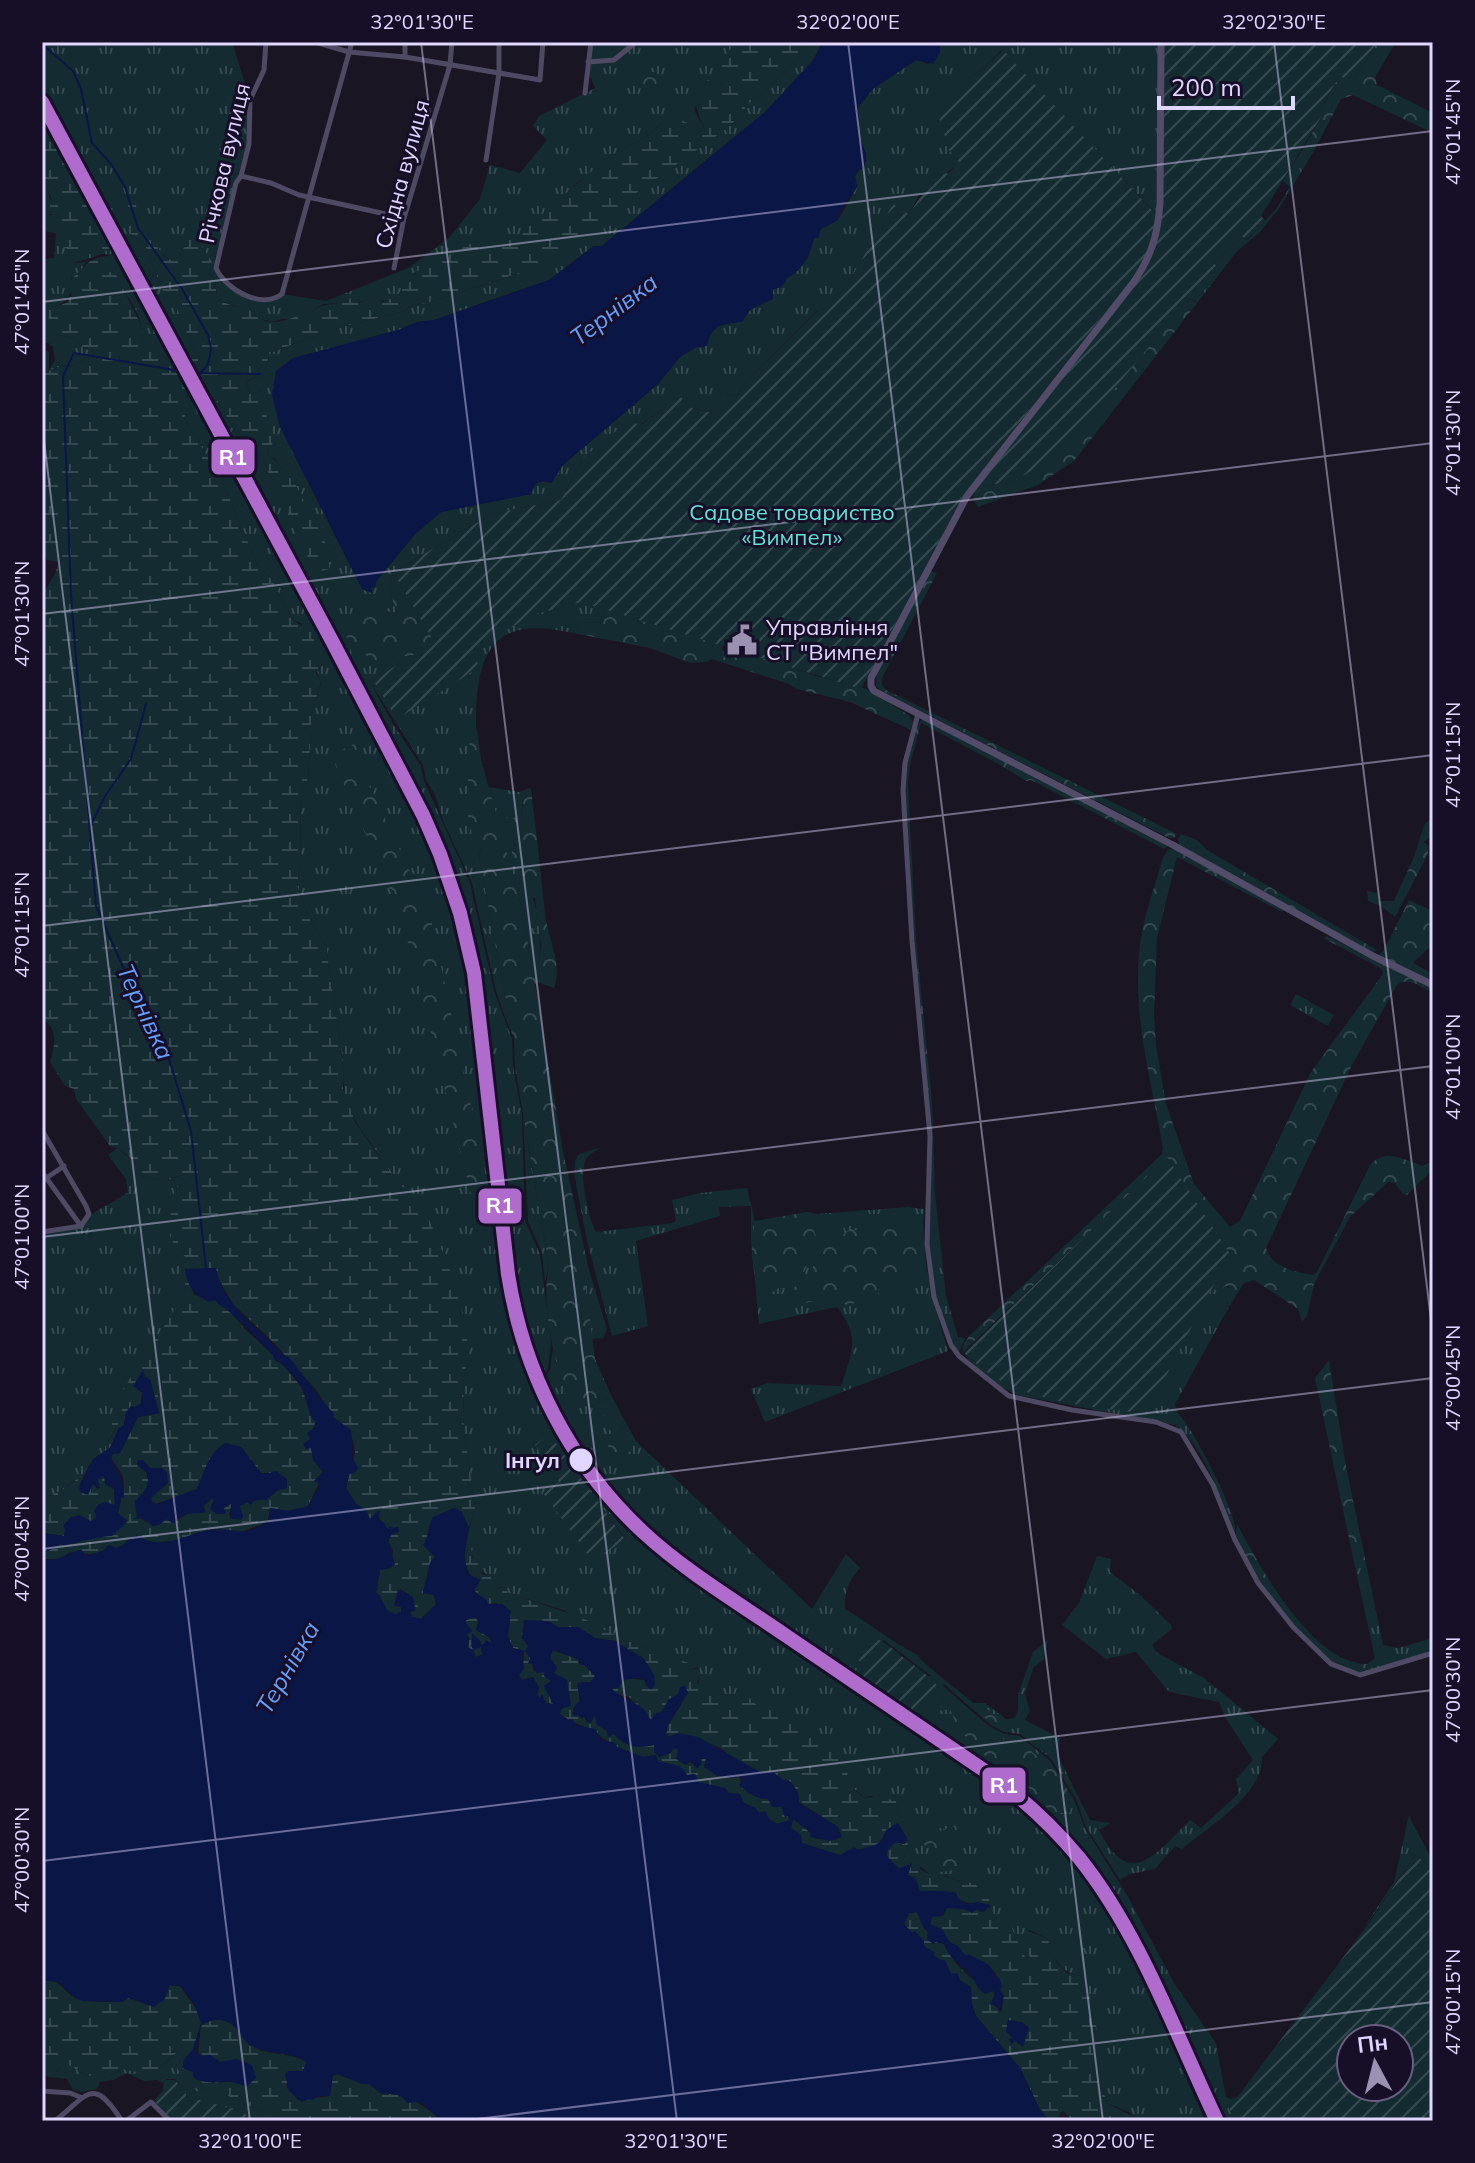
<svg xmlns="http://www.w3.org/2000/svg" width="1475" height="2163" font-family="Mulish,sans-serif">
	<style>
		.grass { fill: url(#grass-tufts); fill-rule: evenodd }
		.forest { fill: url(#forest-crowns) }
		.wetland { fill: url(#wetland-marsh); fill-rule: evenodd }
		.garden { fill: url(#garden-furrows); fill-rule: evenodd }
		.water { fill: #0a1645; fill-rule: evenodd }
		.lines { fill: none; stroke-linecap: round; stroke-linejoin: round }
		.stream { stroke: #0a1645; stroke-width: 2 }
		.street { stroke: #4f4a63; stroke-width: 5 }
		.secondary { stroke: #534c69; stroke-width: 7 }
		.rail-1-casing { stroke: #170f28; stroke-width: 20 }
		.rail-1 { stroke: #b06ccc; stroke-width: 14 }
		.ticks { fill: none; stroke: #e1d6ff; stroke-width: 2; stroke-opacity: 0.45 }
		.stop-dot { fill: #e1d6ff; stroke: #170f28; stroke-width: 3 }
		.labels { text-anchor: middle; stroke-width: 6; stroke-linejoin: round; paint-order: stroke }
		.street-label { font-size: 22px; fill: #e1d6ff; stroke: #170f28 }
		.park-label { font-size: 22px; fill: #5ee4d7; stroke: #170f28 }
		.poi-label { font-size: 22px; fill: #e1d6ff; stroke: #170f28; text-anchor: start }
		.stop-label { font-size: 22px; font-weight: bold; fill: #e1d6ff; stroke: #170f28; text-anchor: end }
		.water-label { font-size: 24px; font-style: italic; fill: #649fff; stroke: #170f28 }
		.line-badge { stroke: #170f28; stroke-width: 3 }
		.badge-label { font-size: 22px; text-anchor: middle; font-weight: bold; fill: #fff }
		.neatline { fill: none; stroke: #e1d6ff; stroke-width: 3 }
		.ticks-label { font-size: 20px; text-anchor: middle; fill: #e1d6ff }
	</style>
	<defs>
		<pattern id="grass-tufts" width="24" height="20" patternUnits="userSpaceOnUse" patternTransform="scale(2)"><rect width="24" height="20" fill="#132b31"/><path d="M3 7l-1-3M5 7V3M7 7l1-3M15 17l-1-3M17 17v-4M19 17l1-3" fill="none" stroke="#354950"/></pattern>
		<pattern id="forest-crowns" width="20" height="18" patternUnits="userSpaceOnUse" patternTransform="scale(2)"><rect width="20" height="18" fill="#132b31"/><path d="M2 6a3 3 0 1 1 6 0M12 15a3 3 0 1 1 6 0" fill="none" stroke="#354950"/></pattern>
		<pattern id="wetland-marsh" width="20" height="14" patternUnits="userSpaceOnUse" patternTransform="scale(2)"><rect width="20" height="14" fill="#132b31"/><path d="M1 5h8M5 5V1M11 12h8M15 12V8" fill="none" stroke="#354950"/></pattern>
		<pattern id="garden-furrows" width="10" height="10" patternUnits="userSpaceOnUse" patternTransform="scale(2)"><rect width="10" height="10" fill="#132b31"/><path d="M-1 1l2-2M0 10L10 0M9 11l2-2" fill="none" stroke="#354950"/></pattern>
	</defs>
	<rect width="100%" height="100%" fill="#191522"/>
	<g class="grass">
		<path d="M42 42H232L250 100 247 144 215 259C215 291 248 298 275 301L282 294 326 301 408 268 449 238 480 199 490 165 520 173 547 140 533 126 539 116 595 88 588 71 593 45 598 42H737C726 59 716 61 723 84L719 86 708 83 703 87 694 110 703 126 701 140 693 131 662 123 647 136 607 158 599 168 577 183 517 241 408 285 394 300 324 304 291 320 283 319 272 322 260 319 250 311 221 301 217 296 215 279 208 274 186 246 172 260C159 254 159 249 153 238 150 232 143 226 139 221L132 235 145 245 162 289 178 310 195 352 185 361 42 97Z"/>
		<path d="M804 42H822C802 90 750 124 711 156 675 186 638 216 602 246H594L549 280 434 320 417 322 401 329 362 589 372 593 371 588 415 534 441 512 531 494 535 484 543 481 551 483 563 465 658 384 680 357 696 347H704L712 329C722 323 729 325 739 321 746 318 747 312 753 307 759 303 766 302 772 299L771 292 808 258 814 238 821 229 838 220 857 187 855 176 866 162V154L859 136 858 107 874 88 916 60 928 64 940 53V42H1158L1156 214 1002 50 976 74 967 78 938 111 960 162 919 195 909 214 893 205 853 275 825 315 817 311 743 384 738 394 724 397 713 413 692 408 680 397 641 424 584 457 561 500 492 514 393 572 389 590 397 613 357 607 362 649 379 663 396 656H412L373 680 474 647 530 615 582 601 605 608 600 622 580 623 573 633C503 617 479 641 476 710V834L481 846 479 856 505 996 516 1007 505 1017 496 991 472 883 443 821 435 795 426 780 423 765 370 682 393 724 421 766 424 781 470 883 494 991 512 1039 513 1067 522 1115 525 1221 540 1254 551 1341 548 1369 543 1376 537 1378 524 1339 513 1292 481 1012 463 913 435 834 201 391C230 408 225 421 243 442 249 449 257 450 264 457V462L310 559 318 572 285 472 275 459 268 455 260 391 256 393 250 392 247 385 248 381 256 377 261 379 270 353 314 336 316 338 334 329 405 311 411 305 427 303 511 276 743 113 746 106 789 70Z"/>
		<path d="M42 103 180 361 167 360C157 349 152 353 141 337 145 312 120 287 105 269L111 256 100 253 111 247 50 126 42 117Z"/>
		<polygon points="1304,147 1314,151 1278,210 1259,233 1238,250 1197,303 1195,301 1220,270 1214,263 1242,236 1247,240 1276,209 1290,187 1283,181"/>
		<path d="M42 167 50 199 52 201 49 215 55 214 61 218 73 251 68 257 72 263 86 262 77 276 71 278C71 298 68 302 49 309L50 333 72 338 82 347 95 353 75 365 61 366 42 374V349L49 352V370L55 360 53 347 48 343 42 344V259L54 258 56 233 44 231Z"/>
		<path d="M196 390 393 760C437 847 464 914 479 1012L508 1283C520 1343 542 1394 571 1448L567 1451 585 1476 589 1474 620 1511 670 1557 990 1775 1050 1829 1079 1862 1128 1937 1215 2121 1139 2120 1129 2112 1109 2104 1101 2089 1093 2054 1096 2022 1080 1976C1056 1970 1055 1958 1047 1938L1029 1930 1027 1945 1030 1958 1025 1957 1010 1926 1000 1932 995 1916 991 1912 989 1898 974 1883H965L946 1876 934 1877 918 1865V1859L914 1858C904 1847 911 1836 903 1825L904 1822 899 1819 896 1801 871 1796 865 1798 847 1783 827 1744 776 1713 759 1707 739 1690 733 1696 718 1694 699 1685 698 1667 690 1670C676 1660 649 1655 644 1645L626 1641 631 1652 615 1641 623 1642 563 1610 508 1593 505 1587 501 1588C488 1574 470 1566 471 1545L465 1544 475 1508 463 1420 464 1378 469 1351C442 1291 418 1228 387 1169 368 1131 340 1118 344 1069L326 947 310 920 297 886 301 859 300 796 308 778 312 712 321 683 301 623 293 620 272 580 257 564 223 483 184 418ZM548 1435 625 1538V1539L543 1493 560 1482Z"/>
		<path d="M922 719 1005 761 1002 766 921 723 910 765 908 783 916 940 932 1101 935 1193 946 1296 958 1337 965 1338 959 1352 955 1348 936 1296 929 1244 931 1176 904 790C907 767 908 738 922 719Z"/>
		<path d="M488 787 520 792 529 788 522 794 523 819 514 842C528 884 544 914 539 960L531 959 519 897Z"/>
		<polygon points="1296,994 1334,1015 1328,1026 1290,1005"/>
		<polygon points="523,1115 549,1266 545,1282 542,1253 528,1221"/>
		<path d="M602 1147C596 1150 589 1154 586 1160 578 1172 589 1220 596 1232L673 1223 676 1220 672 1200 700 1193 747 1188 755 1221 808 1212 817 1214 908 1207 924 1209C920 1258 934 1305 948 1351L765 1422 751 1389 767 1383 841 1386C852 1352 861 1337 837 1307L759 1324 751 1240V1206L719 1207 720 1216 636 1241 648 1326 612 1336 587 1241 574 1173 575 1161 579 1154Z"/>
		<path d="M118 1148 137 1165 144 1177 164 1181 188 1173 190 1180 174 1189V1202L170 1214 178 1245H181L184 1255 189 1259 188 1263 181 1262V1275L186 1285 179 1307 133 1374 113 1418 116 1428 106 1446 107 1451 89 1465 79 1486 76 1479 64 1489 42 1500V1232L81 1226C92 1209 112 1205 128 1192L126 1179 108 1155Z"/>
		<polygon points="589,1270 607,1329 603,1338 591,1339 584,1276"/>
		<path d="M1225 1286 1230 1289 1225 1298 1229 1307 1175 1404C1176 1413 1179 1414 1184 1420 1197 1439 1239 1515 1235 1534 1222 1502 1204 1445 1175 1425L1017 1395 992 1382 962 1353 996 1378 1145 1414 1211 1288 1221 1291Z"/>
		<path d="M553 1348 556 1363 560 1368 561 1381 589 1407 612 1397 636 1441 812 1609 846 1554 860 1568C849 1580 844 1592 845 1609 869 1623 892 1642 916 1654 920 1661 963 1694 973 1703H985L1006 1719 1015 1718 1018 1709V1695L1033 1652 1048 1640 1044 1659 1033 1668 1025 1694 1030 1711 1025 1720 1060 1738 1058 1756 1090 1820 1111 1823 1099 1830C1130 1893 1157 1852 1190 1820L1201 1828 1239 1793 1236 1779 1253 1760 1225 1717 1219 1702 1169 1692 1136 1652 1106 1659 1062 1625 1079 1603 1097 1556 1111 1559 1110 1572 1141 1596 1171 1625 1172 1629 1152 1645 1157 1653 1204 1678 1278 1739 1262 1757C1264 1794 1208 1827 1182 1849L1175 1846 1155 1869 1130 1874 1120 1880 1086 1827 1076 1799 1051 1759 1020 1734 1004 1732 992 1726 944 1684 943 1686 991 1728 1004 1734 1020 1736 1050 1761 1074 1800 1085 1828 1127 1895 1174 1983 1216 2043 1226 2097 1231 2099 1238 2096 1229 2108 1235 2121H1219L1131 1935 1096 1878 1069 1843 991 1772 727 1593 645 1532 591 1473 558 1422 540 1385 550 1370ZM884 1640 931 1676 862 1678 869 1667 857 1659Z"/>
		<polygon points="1354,1562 1366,1563 1383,1645 1398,1648 1433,1638 1433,1652 1368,1672 1367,1664 1375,1658"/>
		<path d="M1409 1815C1415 1831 1433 1855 1433 1869L1415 1855 1353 1944 1394 1882Z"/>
		<path d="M182 2048 201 2089 198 2094H226L234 2100 288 2121C253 2121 220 2107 186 2097L184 2089 175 2079H167L163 2083 157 2080 144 2081 127 2073 113 2080 100 2082 97 2089 83 2092 73 2090 67 2079 42 2076V2072H56L66 2065 74 2066 82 2074 112 2075 123 2069 156 2071Z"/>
	</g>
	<g class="forest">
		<polygon points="1377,42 1396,42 1375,77 1377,85 1433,113 1433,133 1353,95 1341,99 1314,151 1304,147 1323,114 1321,108 1340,75 1353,81"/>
		<polygon points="649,72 654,72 658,76 656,85 648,90 657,94 660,98 646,108 637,97 643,88 642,79"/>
		<path d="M1189 298 1197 303 1074 461 1038 485 978 507C972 500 972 495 977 487L1014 481Z"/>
		<polygon points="930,571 937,573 882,678 882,684 886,690 1177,834 1174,838 1169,838 880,690 876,686 877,673"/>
		<polygon points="393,572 435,642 412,656 396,656 379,663 372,663 362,650 352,653 342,623 358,615 357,606 397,613 389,590"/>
		<polygon points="605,608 720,642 723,651 736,654 739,648 816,676 867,689 910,716 913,722 911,730 850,702 797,689 789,684 712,659 707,662 690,663 650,648 573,633 580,623 600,622"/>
		<path d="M470 727 477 729 481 759 519 897 531 959H539L541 946 535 898 522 895 512 854V848L516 846 514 842 509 841 504 824 507 817 512 820 516 816 523 818 522 793 529 788 531 789C536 831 541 873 545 914 548 938 563 965 554 988L537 982 535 984 563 1151 589 1270 584 1276 595 1359 612 1397 589 1407 569 1402C555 1367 540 1303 549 1266L515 1067 514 1038 505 1017 515 1007 505 997 479 856 481 846 475 843 476 834H472L467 811Z"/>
		<polygon points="356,743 358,749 345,756 357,770 369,774 366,783 371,788 430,915 485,1171 489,1203 475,1210 410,949 391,891 335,764 338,752"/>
		<polygon points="1005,761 1169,845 1164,849 1031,780 1026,781 1002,766"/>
		<polygon points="1433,816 1433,836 1423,842 1428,845 1428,854 1395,917 1382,907 1368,901 1367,891 1377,893 1378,901 1394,901 1414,857 1424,825"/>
		<polygon points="1181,834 1197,840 1207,850 1377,950 1372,952 1179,845 1178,839"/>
		<path d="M1173 848 1284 909 1282 912 1177 857 1157 938 1154 1016 1156 1045 1166 1104 1194 1184 1230 1227 1240 1221 1311 1072 1383 974 1382 969 1323 938 1327 936 1433 988V993C1422 988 1408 976 1397 985L1352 1065 1266 1248C1271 1267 1295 1272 1313 1275L1317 1272 1370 1165C1386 1148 1403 1159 1422 1166L1433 1161V1169L1407 1195 1403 1194 1395 1183 1388 1182 1350 1217 1314 1284 1307 1316 1302 1322 1298 1309 1254 1280 1244 1283 1229 1307 1225 1298 1229 1287 1225 1286 1221 1292 1211 1288 1229 1254 1167 1158 962 1353 963 1346 969 1336 1162 1154 1163 1148C1152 1084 1133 1019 1139 953 1142 920 1154 889 1163 858L1167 851Z"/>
		<polygon points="1409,900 1433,911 1433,944 1413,963 1433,974 1433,983 1377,956 1384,950"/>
		<path d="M808 1212 818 1243 803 1274 772 1292 761 1289C750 1268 750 1244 755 1221Z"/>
		<polygon points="889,1220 914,1222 916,1232 924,1241 926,1263 900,1285 847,1306 836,1296 792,1306 776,1305 777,1298 809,1278 821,1244 837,1240 851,1228 868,1236 874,1233 873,1222"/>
		<polygon points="1329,1360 1346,1466 1366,1563 1354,1562 1315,1378"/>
		<path d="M595 1407 633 1445C630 1456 621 1456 611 1455L607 1443 613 1433 596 1416Z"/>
		<path d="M1237 1524C1260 1567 1313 1665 1367 1664L1368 1672C1356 1673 1343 1670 1333 1663 1305 1644 1242 1568 1236 1536 1235 1532 1237 1528 1237 1524Z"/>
		<path d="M943 1693H950L982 1722 1004 1734 1003 1751 1007 1752 1021 1739H1026V1750L1029 1749 1040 1759 1050 1761 1074 1800V1805L1063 1813 1051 1812 1030 1788 1018 1792 989 1770 991 1761C981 1754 972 1737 960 1734L950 1709 939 1711 938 1707Z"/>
		<path d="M986 1708 1006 1725 1020 1717 1022 1720 1021 1725 1027 1724 1055 1746V1751L1050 1755C1040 1751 1021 1738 1019 1728L1001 1730 993 1722 981 1716Z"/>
		<path d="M964 1816H969L968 1823 958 1829 959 1837 949 1835 950 1845 954 1853 968 1857V1861L962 1863 968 1866V1869C949 1866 947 1880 925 1864L927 1857 938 1856 933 1843 925 1846 921 1840 923 1833 920 1829 922 1820 929 1827 932 1825 937 1834 943 1829 952 1828Z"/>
	</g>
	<g class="wetland">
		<path d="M737 42H804L789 70 746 106 743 113 726 129 528 270 427 303 411 305 405 311 334 329 333 333 316 338 314 336 270 353 261 379 255 377 248 381 247 385 250 392 256 393 261 391 273 443 267 450 268 455C278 460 281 470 291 476L333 557 329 569 318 572 309 559 264 462V457C257 450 249 449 243 442 226 424 225 397 196 390L184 418 223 483 257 564 272 580 293 620 312 633 322 666 316 673 321 682 312 712 308 778 300 796 301 859 297 886 310 920 326 947 344 1069 343 1088 355 1122 386 1166 425 1209 458 1290 469 1351 464 1378 463 1420 475 1508 469 1528 461 1511 429 1525V1551L436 1557 431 1563 423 1592 434 1595 436 1604 421 1619 412 1617 410 1611 415 1610 413 1597 400 1589 401 1612 395 1614 387 1611 379 1595 376 1593 380 1570 390 1568 393 1551 388 1541 393 1529H387L376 1513 370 1519 366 1511 356 1504 346 1488 355 1453 353 1440 333 1417 317 1391 272 1341 233 1304 218 1278 215 1268 186 1270 194 1295 215 1300 226 1306 245 1329 273 1355 277 1362H281L302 1388 311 1417 315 1421C315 1429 310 1433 310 1440 309 1450 319 1463 323 1472L314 1481 319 1483 308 1506 288 1511 270 1508 268 1520 263 1524 238 1533 211 1529 174 1541 148 1543 130 1538C119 1554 88 1556 70 1552L60 1559H42V1548L48 1551 60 1543 74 1541 80 1542 118 1514 124 1487 123 1476 111 1458 113 1454 120 1453 138 1417 159 1413 150 1380 136 1389 142 1392 141 1403 135 1408 131 1406 126 1413 124 1425C114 1431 115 1443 107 1451L106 1446 116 1429 112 1426C113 1387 171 1327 186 1286L181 1275 180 1262 187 1263 189 1259 184 1256 181 1245 176 1246C161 1229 175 1208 174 1189L190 1180 187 1173 164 1181 144 1177C136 1163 125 1149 110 1146L76 1099 74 1089 65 1086 50 1062C55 1043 59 1031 42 1018V595L55 574 59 562 47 560 42 554V374L61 366 75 365 95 353 82 347 72 338 50 333 48 309 66 303 71 296 69 281C83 270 88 255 111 256L110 267 106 270 117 276 143 329 141 337C151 351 157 349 167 360L185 361 195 352 178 311 162 289 145 245 132 235 115 213 124 214 129 222 128 205H136C138 219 143 223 151 234 159 246 157 254 171 260L186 246 191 232 203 235 202 246 212 262 208 274 215 279C216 285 215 294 219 298 225 306 240 306 249 310 256 314 261 322 271 322 281 323 305 315 310 307L315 309C327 302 340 306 351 298L359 303C369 300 373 296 383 302L390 299 394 300 413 273 470 244 502 237 517 241 532 223 607 158 647 136 662 123 675 118 693 125V131L701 139 703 126C694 102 692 102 708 80L719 86 723 84 715 70 720 67 726 54ZM226 1443 241 1447 261 1473H277L286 1479 268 1496 250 1503 247 1501 240 1506 242 1519H232L229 1515 232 1503 217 1513 210 1509 214 1500 212 1498 203 1507 206 1512H190L173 1523 167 1519 145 1522 136 1512 149 1483 146 1472 137 1465 139 1460H143L152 1470 153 1495 151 1498 152 1502 156 1504 197 1489 215 1451Z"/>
		<path d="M42 117 50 126 108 242 111 247C102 256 85 260 72 263L68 261V257L72 251 63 247 61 218 55 214H47L52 201 42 174Z"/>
		<polygon points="100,1476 104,1476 114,1489 115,1505 99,1507 95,1520 65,1530 64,1536 42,1533 42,1500 64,1489 77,1479 79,1481 79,1486 94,1483 98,1489 100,1487 97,1480"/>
		<path d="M465 1544 471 1545 472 1557 482 1567V1574L490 1577 501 1588 505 1587 508 1593 581 1617 623 1640V1642L595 1638 578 1627 525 1629 522 1638 528 1646 534 1671 544 1672 551 1681 547 1689 553 1704 546 1703 537 1695 539 1688 533 1677 521 1680 518 1675 523 1668 524 1651 513 1648C508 1639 505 1626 511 1618L496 1603 488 1604 474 1590 479 1583C464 1571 464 1562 465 1544Z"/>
		<polygon points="476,1617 478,1622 476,1630 489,1637 492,1643 481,1645 472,1634 472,1648 481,1647 482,1655 475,1657 468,1647 466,1620"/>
		<path d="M626 1641 644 1645C653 1659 674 1655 688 1663L690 1670 700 1668 697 1683 699 1685 706 1680 718 1694 733 1696 739 1690C748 1694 751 1701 758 1706 761 1708 767 1709 770 1710 793 1720 820 1735 838 1753 857 1773 836 1779 865 1798L879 1796 896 1801 899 1818C914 1827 901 1843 914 1858L918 1859 920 1869C930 1876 936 1874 947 1877 957 1880 963 1883 974 1883L989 1898 990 1905C974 1903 962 1906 953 1892L920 1891 908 1875 910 1866 899 1869 887 1857C887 1850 889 1845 896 1842L904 1844 907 1838 901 1831 886 1830C878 1857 858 1843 840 1856L802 1843 791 1828 793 1819 811 1833 810 1836 836 1840 838 1827 799 1802 798 1792 778 1776 760 1773 729 1756 721 1748 678 1733 669 1737 666 1734 668 1725 681 1705 678 1694 652 1721 629 1697 616 1694 612 1689 629 1678 644 1680 647 1687V1665L637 1654 631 1652Z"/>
		<path d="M552 1650 578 1659 595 1676 591 1682 581 1683 579 1702 574 1707 572 1714 584 1716 587 1723 594 1714 601 1726 607 1731 608 1736 614 1734C628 1744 638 1748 654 1745L655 1752 659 1753V1757L673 1748 678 1749 679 1754 698 1768 700 1759H707L704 1767 722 1776 738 1774 743 1787 782 1807 785 1817 788 1816 790 1820 777 1824 729 1793 699 1783 671 1764 658 1762 655 1755 642 1757 617 1747 615 1743C603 1741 601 1735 591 1730 580 1725 571 1722 560 1714L559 1711 569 1700C568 1686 564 1681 553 1673L557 1668 550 1658Z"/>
		<path d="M989 1907 995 1915 1000 1916V1931L1011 1926 1025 1957 1030 1958 1023 1935 1025 1930 1047 1938 1057 1963 1067 1973 1080 1976 1086 1982 1096 2022 1097 2041 1093 2054 1098 2064 1101 2089 1109 2104C1120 2110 1138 2120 1150 2121H1074L1063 2111 1060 2113 1059 2119 1062 2121H1050L1040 2110 1020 2068 976 2016 964 1983 951 1974 904 1924 909 1913 917 1912 928 1932 927 1939 933 1943 936 1942 944 1944C949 1959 978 1988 993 1991L995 1994 992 2004 1002 2011 1003 1998 1000 1990 1002 1986 994 1971 968 1955 966 1956 930 1924 932 1916H943L947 1908 964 1909 971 1912 977 1909 981 1912Z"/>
		<path d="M47 1979C61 1982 64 1991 75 1998 85 2003 119 2003 128 1998L141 2001 145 2004 164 2000 170 1985 180 1986 201 2016V2023L193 2050 184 2060 182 2067 193 2072 195 2078 213 2083 225 2080 239 2081 248 2063 236 2059 221 2063 198 2054 201 2025C209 2021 216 2018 225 2021 240 2025 243 2045 264 2051 278 2055 294 2054 307 2062L303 2071H288L287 2088 298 2100 330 2096 333 2075C347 2072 356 2084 369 2084L382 2094C405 2092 425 2106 442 2121L401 2119 403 2121H288L234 2100 226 2094H198L191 2091V2089L199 2092 201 2089C189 2078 165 2070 183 2053L181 2049 159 2068 156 2076 123 2069C109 2077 99 2079 84 2074 77 2071 75 2066 66 2065L56 2072H42V1980Z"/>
	</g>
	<g class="garden">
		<polygon points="1164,42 1377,42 1353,81 1339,76 1321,108 1323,114 1261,216 1265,221 1246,240 1242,236 1214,263 1220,270 1195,301 1189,298 1062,453 1014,481 977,487 1111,313 1107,310 964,494 861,689 581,602 532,615 476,648 478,668 397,719 373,680 434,642 393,572 492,514 561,500 584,457 626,423 642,424 680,396 692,408 712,413 724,397 738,394 743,384 818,311 825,314 853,275 893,204 909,214 935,175 949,173 959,162 949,150 937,111 967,78 976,74 1003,50 1162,221"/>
		<path d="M1167 1157 1230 1254 1146 1414C1097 1407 1043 1404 999 1380 986 1373 975 1362 964 1353Z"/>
		<polygon points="549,1434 625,1539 607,1552 589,1556 543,1493 559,1482 535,1445"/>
		<path d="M869 1637C885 1639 894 1651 907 1660 920 1670 962 1695 926 1708L919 1705 910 1716 861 1678 869 1667 856 1659Z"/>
		<path d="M1415 1855 1433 1869V2121H1235L1229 2108 1364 1930ZM1399 2039V2087H1351V2039Z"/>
		<polygon points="165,2080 175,2080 184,2089 187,2097 223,2106 264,2121 172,2121 154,2101 162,2091"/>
	</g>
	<g class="water">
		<path d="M822 42H940V53L933 64 916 60 874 88 858 107 859 136 866 154 864 168 858 170 855 176 857 187 839 213 838 220 821 229 818 238H814C810 253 803 271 787 278 785 285 780 289 773 289V299L750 310 742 322C722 324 712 324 707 346L696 347 680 357 658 384 563 465 551 483 543 481 535 484 531 494 441 512 415 534 377 580 375 587 371 588 372 593 362 589 280 427 272 395 276 371 293 358 401 329 417 322 434 320 549 280 594 246H602L765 112 816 57Z"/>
		<path d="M216 1268C222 1306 261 1329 284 1356L289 1357 321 1399 334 1414 333 1417 351 1430 353 1459 358 1468 354 1473 349 1474 346 1488 356 1504 366 1510 370 1519 378 1511 380 1512 378 1519 385 1524 387 1529 391 1526 393 1528 398 1527 399 1532 392 1534 388 1541 395 1564 390 1568 380 1570 376 1593 379 1595 387 1610 395 1614 401 1612 402 1607 394 1606 398 1589 413 1597 415 1611 410 1612 412 1617 421 1619 436 1605 434 1595 423 1593 430 1563 435 1557 423 1545C429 1536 428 1527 433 1517L454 1508 461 1511 469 1528 464 1557 468 1574 481 1580 474 1590 475 1593 486 1599 488 1604H502L511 1611 508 1638 513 1648 525 1651 522 1655 524 1668 519 1675 522 1680 533 1677 539 1688 537 1695 540 1698 542 1694 546 1703 553 1704 544 1686 551 1681 544 1676V1672L537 1673 532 1664 528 1663 530 1658 525 1651 528 1646 522 1638 524 1620 548 1621 558 1627H578L595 1638 615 1641 644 1659 654 1675 655 1684 652 1689H649L644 1680 639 1678 623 1680 619 1687 612 1689C624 1702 644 1701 650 1720L656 1713 662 1712 668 1700 678 1694 680 1687 685 1686 688 1693 668 1725 666 1734 670 1737 678 1733 698 1737 760 1772H773L783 1780 790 1781 798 1792 799 1803 838 1827 842 1837 830 1841 810 1837 811 1833 793 1819 791 1828 801 1835 802 1843 840 1855 854 1847 858 1850C873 1845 882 1847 886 1830L898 1823 907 1838 905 1844 896 1842 887 1850V1856L899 1869 912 1863 908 1875 916 1879 920 1891C933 1891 943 1890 956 1893L958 1899 967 1904 978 1902 990 1905 984 1912 977 1909 971 1913 964 1909 947 1908 942 1916 932 1917 930 1924 943 1930 949 1942 958 1946 966 1956 968 1954C980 1961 991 1962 995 1976L999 1978 1002 1985 1000 1990 1004 1996 1000 2013 995 2004 990 2005 995 1994 993 1991 985 1994 978 1988C972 1969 951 1964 944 1944L936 1942 933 1944 927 1939 928 1932 923 1927 917 1912 909 1913 904 1924 911 1932 915 1931 924 1941V1946L934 1952V1956L941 1960H945L951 1974 957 1973 960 1980 971 1987 972 2005 976 2016 1020 2068 1040 2110 1050 2121H442L420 2102 407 2103C401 2093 392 2093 382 2094L369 2084H362L337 2074 332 2076 330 2096H318L313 2100 308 2099 302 2102 289 2091 285 2074 288 2071H303L306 2062C291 2051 269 2055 252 2046 240 2040 239 2025 225 2021 217 2018 209 2021 201 2025L196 2051 201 2056 210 2055 220 2062 236 2059 252 2065 256 2078 246 2087C229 2076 212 2088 194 2078L193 2072 182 2068 184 2060 193 2049 201 2023 194 2003 180 1986 170 1985 164 2000 154 2007 128 1998 122 2002 82 2001 74 1997 58 1982 42 1980V1559C57 1563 66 1553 81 1550L87 1556 102 1551 109 1545 116 1548C125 1545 128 1539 137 1535 161 1552 183 1535 209 1530 232 1526 243 1541 268 1520L270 1508 288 1511 308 1506 319 1487V1483L314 1481 323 1472 313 1460 311 1448 306 1449 303 1444 310 1439 307 1433 315 1427V1421C308 1414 309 1406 306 1397 300 1381 287 1366 274 1359L273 1355C262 1344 228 1307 219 1305L215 1300 209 1302C194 1295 187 1286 185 1269ZM476 1617 478 1622 476 1630 489 1637 492 1643 485 1640V1643L481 1645 480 1641 472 1633V1648L475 1650 481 1647 482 1655 475 1657 474 1651 468 1647 469 1639 467 1634 472 1631 466 1623V1620ZM553 1650 578 1659 580 1665H585L595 1676 591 1682 577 1683 580 1701 573 1708 574 1716 578 1715 582 1719 584 1716 590 1724 595 1715 596 1724 607 1731 609 1737 614 1734C624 1747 639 1749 654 1745L655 1753 660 1757 671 1753 673 1748 678 1749 676 1759 686 1765 692 1761 697 1769 702 1763 700 1759 706 1758 704 1767 717 1776 736 1778 738 1775 742 1780 739 1785C748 1793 756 1799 768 1799L772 1807H782L785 1817 788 1816 790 1820 777 1824 770 1820 765 1811 758 1813 756 1808 744 1803 740 1794 729 1793 725 1788 699 1782 695 1774 687 1775C682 1764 670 1764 659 1762L656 1755 643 1757 617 1747 615 1743 602 1740 595 1729 576 1725 572 1719 568 1720 560 1714 562 1708 571 1706 567 1680 554 1673 557 1667 550 1658Z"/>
		<path d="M143 1370 145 1377 150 1379 159 1413 138 1417 120 1453 113 1454 111 1458C117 1473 124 1478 124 1498H121L118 1513 128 1521 112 1536C106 1535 71 1543 65 1546L60 1544 48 1551 42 1548V1533L64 1536 65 1530 63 1526 71 1517 79 1515 91 1521 97 1517 94 1511 98 1505 105 1502 115 1505 114 1489 105 1484 104 1476 97 1480 100 1486 98 1489 93 1484 88 1495 80 1492 79 1486 93 1459 111 1447 118 1429 124 1425 126 1412 131 1406 135 1407 141 1403 142 1392 133 1386Z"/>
		<path d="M226 1443 241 1447 261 1473 266 1474 276 1471 287 1479V1488L277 1491 266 1500H254L251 1505 247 1502 240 1506 243 1516 241 1520 230 1518 231 1503 223 1508 226 1512 225 1514H217L210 1509 214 1500 212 1498 203 1507 206 1512C195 1515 182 1510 176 1523H172L167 1519 159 1525 153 1526 143 1518 134 1519 137 1517 135 1501C143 1493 152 1486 146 1472L137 1465 138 1460H143L149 1468H162L167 1473 168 1483 151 1498 152 1502 157 1504 197 1489C205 1472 208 1452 226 1443Z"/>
		<polygon points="1008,2020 1022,2022 1029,2028 1023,2047 1015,2041 1011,2044 1009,2039 1013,2038 1006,2032"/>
	</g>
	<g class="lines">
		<g class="stream">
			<polyline points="42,44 73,71 81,89 92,143 111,164 125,187 138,228 182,289 208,335 211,348 210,356 207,366 200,373"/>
			<polyline points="91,825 105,796 131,759 146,704"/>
			<polyline points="206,1268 191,1131 169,1059 142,1010 96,906 71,596 63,376 74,353 192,373 260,374"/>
		</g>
		<g class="street">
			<path d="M266 42 264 70 250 100 249 144 241 176 236 183 216 268C225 289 261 310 282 294L352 42"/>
			<polyline points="315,42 349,52 405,57 540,80 543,42"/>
			<polyline points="405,57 405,42"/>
			<polyline points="588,62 614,60 636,42"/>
			<polyline points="585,93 591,42"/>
			<polyline points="486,160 499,73 499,42"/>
			<polyline points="241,176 271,183 299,195 404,218"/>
			<polyline points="394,268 404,218 450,65 452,42"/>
			<polyline points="918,714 905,763 903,790 912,941 930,1136 927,1244 934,1297 951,1345 959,1356 1009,1396 1072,1410 1156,1422 1181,1432 1213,1485 1235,1540 1258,1583 1293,1627 1331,1664 1360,1675 1433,1653"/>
			<polyline points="42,1130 86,1206 89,1214 81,1226"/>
			<polyline points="42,1172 81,1226"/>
			<polyline points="42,1181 64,1166"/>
			<polyline points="42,1232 81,1226"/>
			<polyline points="42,2091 70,2093 80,2097"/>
			<path d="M55 2121C88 2095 92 2075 122 2121"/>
			<polyline points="126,2121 151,2102 170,2121"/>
		</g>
		<path class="secondary" d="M1161 42 1160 203C1158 235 1151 257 1133 283L967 496 871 678V686L874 691 1173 845 1373 956 1433 985"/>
		<g class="rail-1-casing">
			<path id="rail-1" d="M42 102 331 639 423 815 440 854 460 913 474 973 508 1274C523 1372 570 1464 643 1532 685 1571 737 1602 785 1635 853 1682 922 1728 991 1775 1023 1799 1054 1827 1080 1859 1140 1934 1176 2035 1217 2121"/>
		</g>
		<use href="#rail-1" class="rail-1"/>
	</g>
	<path class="ticks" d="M421 42 677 2121M848 42 1103 2121M1274 42 1433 1336M42 302 1433 131M42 424 250 2121M42 614 1433 443M42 926 1433 755M42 1237 1433 1066M42 1549 1433 1378M42 1861 1433 1690M460 2121 1433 2002"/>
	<defs>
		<g id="civic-bare" transform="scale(2.4)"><path d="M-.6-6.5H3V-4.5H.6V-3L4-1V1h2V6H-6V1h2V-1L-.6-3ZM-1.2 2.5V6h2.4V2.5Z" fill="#9b92b2" stroke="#170f28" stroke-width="2.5" paint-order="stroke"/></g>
	</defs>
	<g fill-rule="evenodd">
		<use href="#civic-bare" x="742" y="640"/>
	</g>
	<circle class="stop-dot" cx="581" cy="1460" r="13"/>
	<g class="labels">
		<g class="street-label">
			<text transform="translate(224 163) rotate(-77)" y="8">Річкова вулиця</text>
			<text transform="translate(402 174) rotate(-75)" y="8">Східна вулиця</text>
		</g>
		<g class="park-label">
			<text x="792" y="520">Садове товариство<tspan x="792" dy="25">«Вимпел»</tspan></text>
		</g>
		<g class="poi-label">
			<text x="766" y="635">Управління<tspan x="766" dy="25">СТ "Вимпел"</tspan></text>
		</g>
		<g class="stop-label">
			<text x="560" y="1468">Інгул</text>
		</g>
		<g class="water-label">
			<text transform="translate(614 310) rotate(-37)" y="8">Тернівка</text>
			<text transform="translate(145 1012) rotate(65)" y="8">Тернівка</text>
			<text transform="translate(288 1668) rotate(-60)" y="8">Тернівка</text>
		</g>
	</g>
	<g class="line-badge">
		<rect x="210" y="438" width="46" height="38" rx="8" fill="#b06ccc"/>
		<rect x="477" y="1187" width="46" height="38" rx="8" fill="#b06ccc"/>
		<rect x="981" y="1766" width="46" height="38" rx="8" fill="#b06ccc"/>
	</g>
	<g class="badge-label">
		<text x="233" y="465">R1</text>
		<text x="500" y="1213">R1</text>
		<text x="1004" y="1793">R1</text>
	</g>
	<rect width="1475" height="2163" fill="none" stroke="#170f28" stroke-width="88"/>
	<g transform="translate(1375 2063) rotate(353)"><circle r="38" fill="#170f28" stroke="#685f7e" stroke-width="2"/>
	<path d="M0-6L14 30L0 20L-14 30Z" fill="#9b92b2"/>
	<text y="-12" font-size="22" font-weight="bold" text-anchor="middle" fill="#e1d6ff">Пн</text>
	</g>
	<path d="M1159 96v12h134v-12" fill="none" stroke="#e1d6ff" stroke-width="4"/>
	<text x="1171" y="96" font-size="24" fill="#e1d6ff" stroke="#170f28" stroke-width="6" paint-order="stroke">200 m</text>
	<rect x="44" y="44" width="1387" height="2075" class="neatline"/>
	<g class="ticks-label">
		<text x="422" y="29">32°01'30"E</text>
		<text x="848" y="29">32°02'00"E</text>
		<text x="1274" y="29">32°02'30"E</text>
		<text transform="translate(1453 132) rotate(-90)" y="7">47°01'45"N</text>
		<text transform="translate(22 302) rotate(-90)" y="7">47°01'45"N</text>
		<text transform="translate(1453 443) rotate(-90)" y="7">47°01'30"N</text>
		<text transform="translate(22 614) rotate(-90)" y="7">47°01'30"N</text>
		<text transform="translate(1453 755) rotate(-90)" y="7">47°01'15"N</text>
		<text transform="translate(22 925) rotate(-90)" y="7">47°01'15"N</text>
		<text transform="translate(1453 1067) rotate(-90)" y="7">47°01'00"N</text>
		<text transform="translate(22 1237) rotate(-90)" y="7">47°01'00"N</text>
		<text transform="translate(1453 1378) rotate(-90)" y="7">47°00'45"N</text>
		<text transform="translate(22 1549) rotate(-90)" y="7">47°00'45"N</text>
		<text transform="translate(1453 1690) rotate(-90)" y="7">47°00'30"N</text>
		<text transform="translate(22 1860) rotate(-90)" y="7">47°00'30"N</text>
		<text transform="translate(1453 2002) rotate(-90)" y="7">47°00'15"N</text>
		<text x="250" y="2148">32°01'00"E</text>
		<text x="676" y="2148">32°01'30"E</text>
		<text x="1103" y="2148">32°02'00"E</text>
	</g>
</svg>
